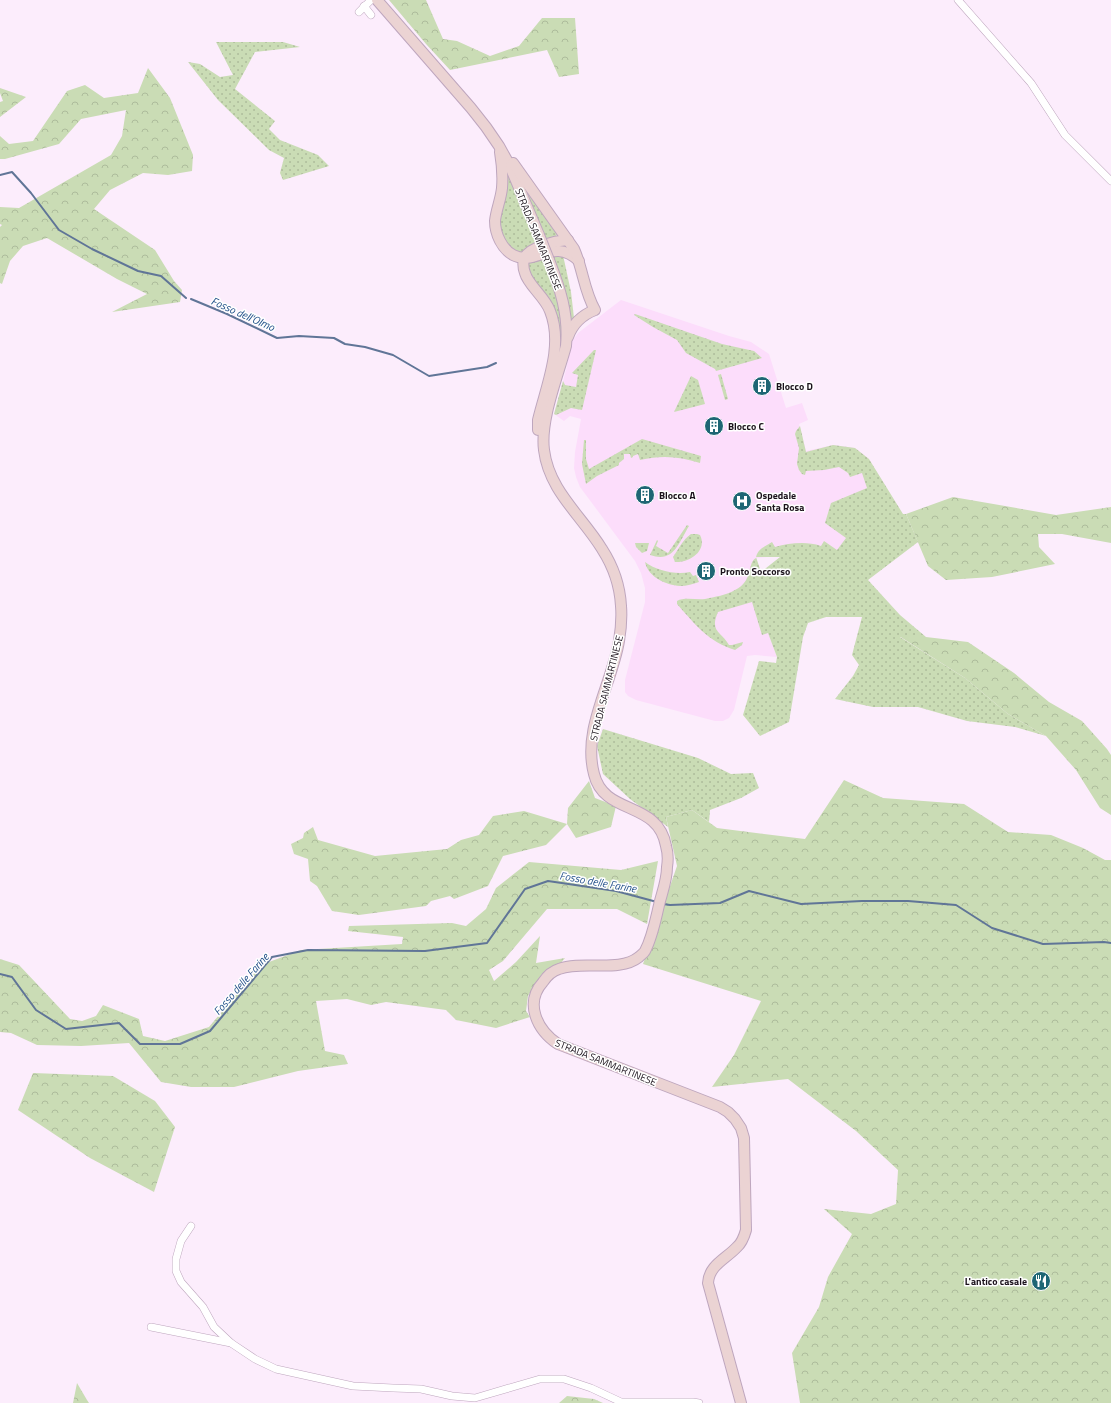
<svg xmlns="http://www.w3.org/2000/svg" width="1111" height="1403" font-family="'Titillium Web',sans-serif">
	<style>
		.built { fill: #fcddfb }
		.grass { fill: url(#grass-dots); fill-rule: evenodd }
		.forest { fill: url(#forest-crowns) }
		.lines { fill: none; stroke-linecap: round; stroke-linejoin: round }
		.stream { stroke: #607597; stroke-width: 2 }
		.street-casing { stroke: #bea6be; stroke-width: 8 }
		.secondary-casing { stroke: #bea6be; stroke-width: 12 }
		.street { stroke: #fff; stroke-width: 7 }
		.secondary { stroke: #ebd3d3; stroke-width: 10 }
		.secondary-bridge-casing { stroke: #bea6be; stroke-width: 12; stroke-linecap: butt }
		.secondary-bridge { stroke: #ebd3d3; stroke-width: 10 }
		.labels { text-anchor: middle; stroke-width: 3; stroke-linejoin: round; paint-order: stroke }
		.street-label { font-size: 10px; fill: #1b121b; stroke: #fff }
		.poi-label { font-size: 10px; font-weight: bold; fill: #1b121b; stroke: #fff; text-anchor: start }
		.water-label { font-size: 11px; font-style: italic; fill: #23518a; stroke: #fff }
	</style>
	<defs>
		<pattern id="grass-dots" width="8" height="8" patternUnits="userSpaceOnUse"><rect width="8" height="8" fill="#cadcb5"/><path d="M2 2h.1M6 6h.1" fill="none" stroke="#adbc9b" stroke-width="1.8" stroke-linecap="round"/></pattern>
		<pattern id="forest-crowns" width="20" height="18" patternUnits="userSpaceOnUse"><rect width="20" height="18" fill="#cadcb5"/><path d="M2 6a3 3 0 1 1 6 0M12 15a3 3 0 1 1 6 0" fill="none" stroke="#adbc9b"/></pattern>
	</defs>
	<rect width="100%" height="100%" fill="#fcedfc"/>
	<polygon class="built" points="621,300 729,336 751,342 769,354 786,408 802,403 808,420 799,424 806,451 833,445 855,448 869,459 863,549 756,558 769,594 770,638 777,657 755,655 747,656 734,710 729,718 723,721 715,721 636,700 628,696 625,692 625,680 645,602 645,588 641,573 635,561 580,487 576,477 574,468 575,452 581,419 570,416 564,421 554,414 566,370 571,343 578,333"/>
	<g class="grass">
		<polygon points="216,42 283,42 300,47 255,52 235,89 275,121 269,129 280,140 318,155 329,166 283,180 280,173 284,158 269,150 218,100 188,62 200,64 220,77 233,75"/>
		<polygon points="507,168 522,182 558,234 553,238 522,254 509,248 499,228"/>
		<path d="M563 255 571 292 574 318 570 321 566 293 554 259C558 290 566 323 560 354L558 338 529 276 528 260Z"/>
		<polygon points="635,314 722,344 754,351 762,358 716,371 715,369 686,353 677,340 653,327 634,315"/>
		<polygon points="594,350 596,350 582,410 571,408 556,415 554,414 563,381 565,385 576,387 578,375 572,373"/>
		<polygon points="721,374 728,399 725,400 718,375"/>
		<polygon points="691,376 698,380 705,404 674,412"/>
		<path d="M800 426 806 452 833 445 855 448 869 459 903 514H906L918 542 868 580 900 615 926 637H900L965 678 1008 714 1046 736 1015 727 967 721 918 707H873L835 699 853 676 859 665 852 655 862 617H826L808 623 803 637 789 722 760 736 743 715 759 661 776 663 777 657 768 633 762 635 752 602 718 612C709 632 722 632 729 645H732L743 642 742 645 735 650C707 641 696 625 677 604V601C684 597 696 600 705 599 714 597 727 595 735 590 754 581 747 562 756 558 757 549 766 546 772 542L775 547C790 543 806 541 821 546L824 541 837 550 846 538 825 523 831 503 867 488 862 473 850 477 848 473 839 467 824 470 806 471 805 475 802 474 799 470 797 464 799 448 795 434 796 431ZM756 557H780L761 572Z"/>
		<path d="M642 439 701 456 700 463C679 456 661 455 640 460L638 454 633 456V457L631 458 630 454H624V459L619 463V465L597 476 586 484 582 464 584 440H586V459L589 469Z"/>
		<path d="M687 525 689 526C678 544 674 563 650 555L657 540 658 541 656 546 668 553Z"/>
		<path d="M691 534H697L700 535C708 551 689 563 675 562L673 557C678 550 683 539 691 534Z"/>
		<polygon points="635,543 649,543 647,551 642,553 636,547"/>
		<path d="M645 562C657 571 676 575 690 572L693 576 696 575 699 582C693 584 687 586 680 586 666 585 648 577 645 562Z"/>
		<polygon points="603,729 698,758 731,774 753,773 759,788 741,798 710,810 709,822 692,810 666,817 668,827 630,799 603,774 597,746"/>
	</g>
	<g class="forest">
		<polygon points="389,0 426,0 443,39 457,41 490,56 519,46 542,18 575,18 579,74 559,77 547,50 450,70 426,44"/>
		<polygon points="148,68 170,98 193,155 192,171 168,175 143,173 110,190 94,209 155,250 174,281 182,290 180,302 112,312 147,294 117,279 47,238 23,246 10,261 2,284 0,283 0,227 2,225 0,224 0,207 19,208 111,155 122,136 126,110 81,119 59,144 5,159 0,159 0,136 9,144 33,141 67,91 85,85 104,98 138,93"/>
		<polygon points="0,88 26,97 0,117 0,102 3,101 0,93"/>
		<polygon points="953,497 1056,515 1111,507 1111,543 1062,534 1038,534 1039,547 1055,564 992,577 946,580 928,566 906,514"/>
		<polygon points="899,636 926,637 968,642 1014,673 1049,702 1082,721 1107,749 1111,755 1111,815 1100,808 1076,770 1046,736 1008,714 965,678"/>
		<polygon points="844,780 883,798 964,804 1008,832 1051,835 1083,848 1105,860 1111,860 1111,1403 800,1403 792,1353 819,1307 828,1277 852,1234 824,1209 871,1214 896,1204 898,1170 856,1131 788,1079 712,1087 734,1055 761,1001 643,964 677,866 666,817 692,810 717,828 805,839"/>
		<polygon points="589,781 595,798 616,806 611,827 576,838 567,824 546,845 503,856 488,886 454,899 450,896 431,901 426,906 359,915 332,911 317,886 310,881 308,859 294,854 291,844 303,838 304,833 313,827 318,840 375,856 447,849 461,840 479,835 493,816 524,811 567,824 568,808"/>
		<polygon points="658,861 647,924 617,909 547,909 503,961 489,970 494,981 516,962 540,936 536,963 565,958 560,964 542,974 528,996 526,1011 530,1017 496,1028 456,1020 446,1010 386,1002 371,1005 347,999 316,1001 325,1051 344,1055 348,1064 298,1071 234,1087 191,1087 161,1082 129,1043 81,1046 37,1045 11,1033 0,1032 0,959 19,965 70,1019 82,1021 96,1016 103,1005 139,1019 143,1036 165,1041 209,1027 261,965 301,950 402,944 403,937 348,931 349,926 452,923 466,926 486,909 496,888 529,862 621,870"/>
		<polygon points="33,1073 113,1076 155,1101 175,1127 154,1192 90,1158 18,1110"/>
		<polygon points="77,1383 87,1400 89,1403 73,1403"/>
		<polygon points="567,1396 594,1399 603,1403 559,1403"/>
	</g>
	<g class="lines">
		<g class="stream">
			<polyline points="0,175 12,172 31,193 59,230 92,249 138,271 161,276 186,298"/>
			<polyline points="191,299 227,314 277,338 299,336 334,338 345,344 365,347 393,355 429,376 487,367 496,363"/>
			<polyline points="663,904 670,905 720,903 749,891 801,904 862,901 908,901 956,905 992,928 1043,944 1104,942 1111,943"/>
			<polyline points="0,974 12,977 36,1010 66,1029 119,1023 140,1044 180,1044 210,1031 272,957 308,950 425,951 487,943 525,889 548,881 616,891 657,902"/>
		</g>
		<g class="street-casing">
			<g id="street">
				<polyline points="958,0 1031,83 1065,135 1111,181"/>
				<polyline points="364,6 371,15"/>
				<polyline points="359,12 371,0"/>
				<polyline points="191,1226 181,1241 176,1259 176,1271 181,1282 203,1307 214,1327 231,1343"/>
				<polyline points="151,1327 231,1343 255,1359 276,1369 353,1386 393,1388 421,1389 452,1396 475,1398 540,1379 564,1379 591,1388 621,1402 693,1402 699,1403"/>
			</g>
		</g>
		<g class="secondary-casing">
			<g id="secondary">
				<polyline points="377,0 471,108 486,127 499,146 509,164 539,235"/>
				<path d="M500 152C502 164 503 176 502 188 501 199 496 210 495 221 495 234 502 249 513 255 536 267 553 236 579 261"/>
				<path d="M513 163 574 249C583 269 584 291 595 310 582 315 573 323 568 337"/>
				<path d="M549 260C560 288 569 315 566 346 558 376 540 420 544 450 549 491 582 516 602 549 613 566 620 587 621 606 622 618 621 629 619 641 612 684 582 729 594 774 604 816 658 800 666 846 668 853 668 861 667 867 667 879 663 890 660 901 656 917 653 936 645 951 644 953 641 955 639 957 619 973 583 960 559 969 552 971 547 976 543 982 524 1003 537 1030 558 1044L720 1107 728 1112 735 1119 741 1128 744 1138 746 1230C744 1237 742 1243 737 1247 726 1259 709 1265 708 1283L741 1403"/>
				<path d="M538 430V420C546 386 564 346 550 311 545 297 528 285 525 273 523 268 523 263 524 258 531 246 555 241 568 240"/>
			</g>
		</g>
		<use href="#street" class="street"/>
		<use href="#secondary" class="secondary"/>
		<g class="secondary-bridge-casing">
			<polyline id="secondary-bridge" points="539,235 549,260"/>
		</g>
		<use href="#secondary-bridge" class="secondary-bridge"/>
	</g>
	<defs>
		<g id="building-disc" transform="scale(1)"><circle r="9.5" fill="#1e6674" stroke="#fff"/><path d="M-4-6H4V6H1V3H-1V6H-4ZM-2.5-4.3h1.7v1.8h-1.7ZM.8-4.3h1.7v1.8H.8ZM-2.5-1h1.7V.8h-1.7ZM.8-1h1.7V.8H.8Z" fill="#fff"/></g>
		<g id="hospital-disc" transform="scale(1)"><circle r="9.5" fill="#1e6674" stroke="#fff"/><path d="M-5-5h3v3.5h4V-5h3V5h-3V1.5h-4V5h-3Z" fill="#fff"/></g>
		<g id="restaurant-disc" transform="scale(1)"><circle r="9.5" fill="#1e6674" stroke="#fff"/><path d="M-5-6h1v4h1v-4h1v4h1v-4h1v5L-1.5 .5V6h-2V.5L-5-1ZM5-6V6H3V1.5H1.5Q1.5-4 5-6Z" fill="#fff"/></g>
	</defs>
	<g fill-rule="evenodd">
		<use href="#building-disc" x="762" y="386"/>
		<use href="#building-disc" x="714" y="426"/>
		<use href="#building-disc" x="645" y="495"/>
		<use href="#hospital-disc" x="742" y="501"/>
		<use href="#building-disc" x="706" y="571"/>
		<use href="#restaurant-disc" x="1041" y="1281"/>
	</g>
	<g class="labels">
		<g class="street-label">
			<text transform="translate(539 239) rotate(68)" y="4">STRADA SAMMARTINESE</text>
			<text transform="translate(606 688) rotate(-76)" y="4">STRADA SAMMARTINESE</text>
			<text transform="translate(606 1062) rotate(22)" y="4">STRADA SAMMARTINESE</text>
		</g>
		<g class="poi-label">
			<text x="776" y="390">Blocco D</text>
			<text x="728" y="430">Blocco C</text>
			<text x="659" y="499">Blocco A</text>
			<text x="756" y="499">Ospedale<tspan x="756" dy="12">Santa Rosa</tspan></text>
			<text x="720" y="575">Pronto Soccorso</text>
			<text x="1027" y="1285" text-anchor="end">L'antico casale</text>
		</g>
		<g class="water-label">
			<text transform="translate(243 314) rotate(24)" y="4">Fosso dell'Olmo</text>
			<text transform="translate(598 882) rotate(10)" y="4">Fosso delle Farine</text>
			<text transform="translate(241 984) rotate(-49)" y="4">Fosso delle Farine</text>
		</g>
	</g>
</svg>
